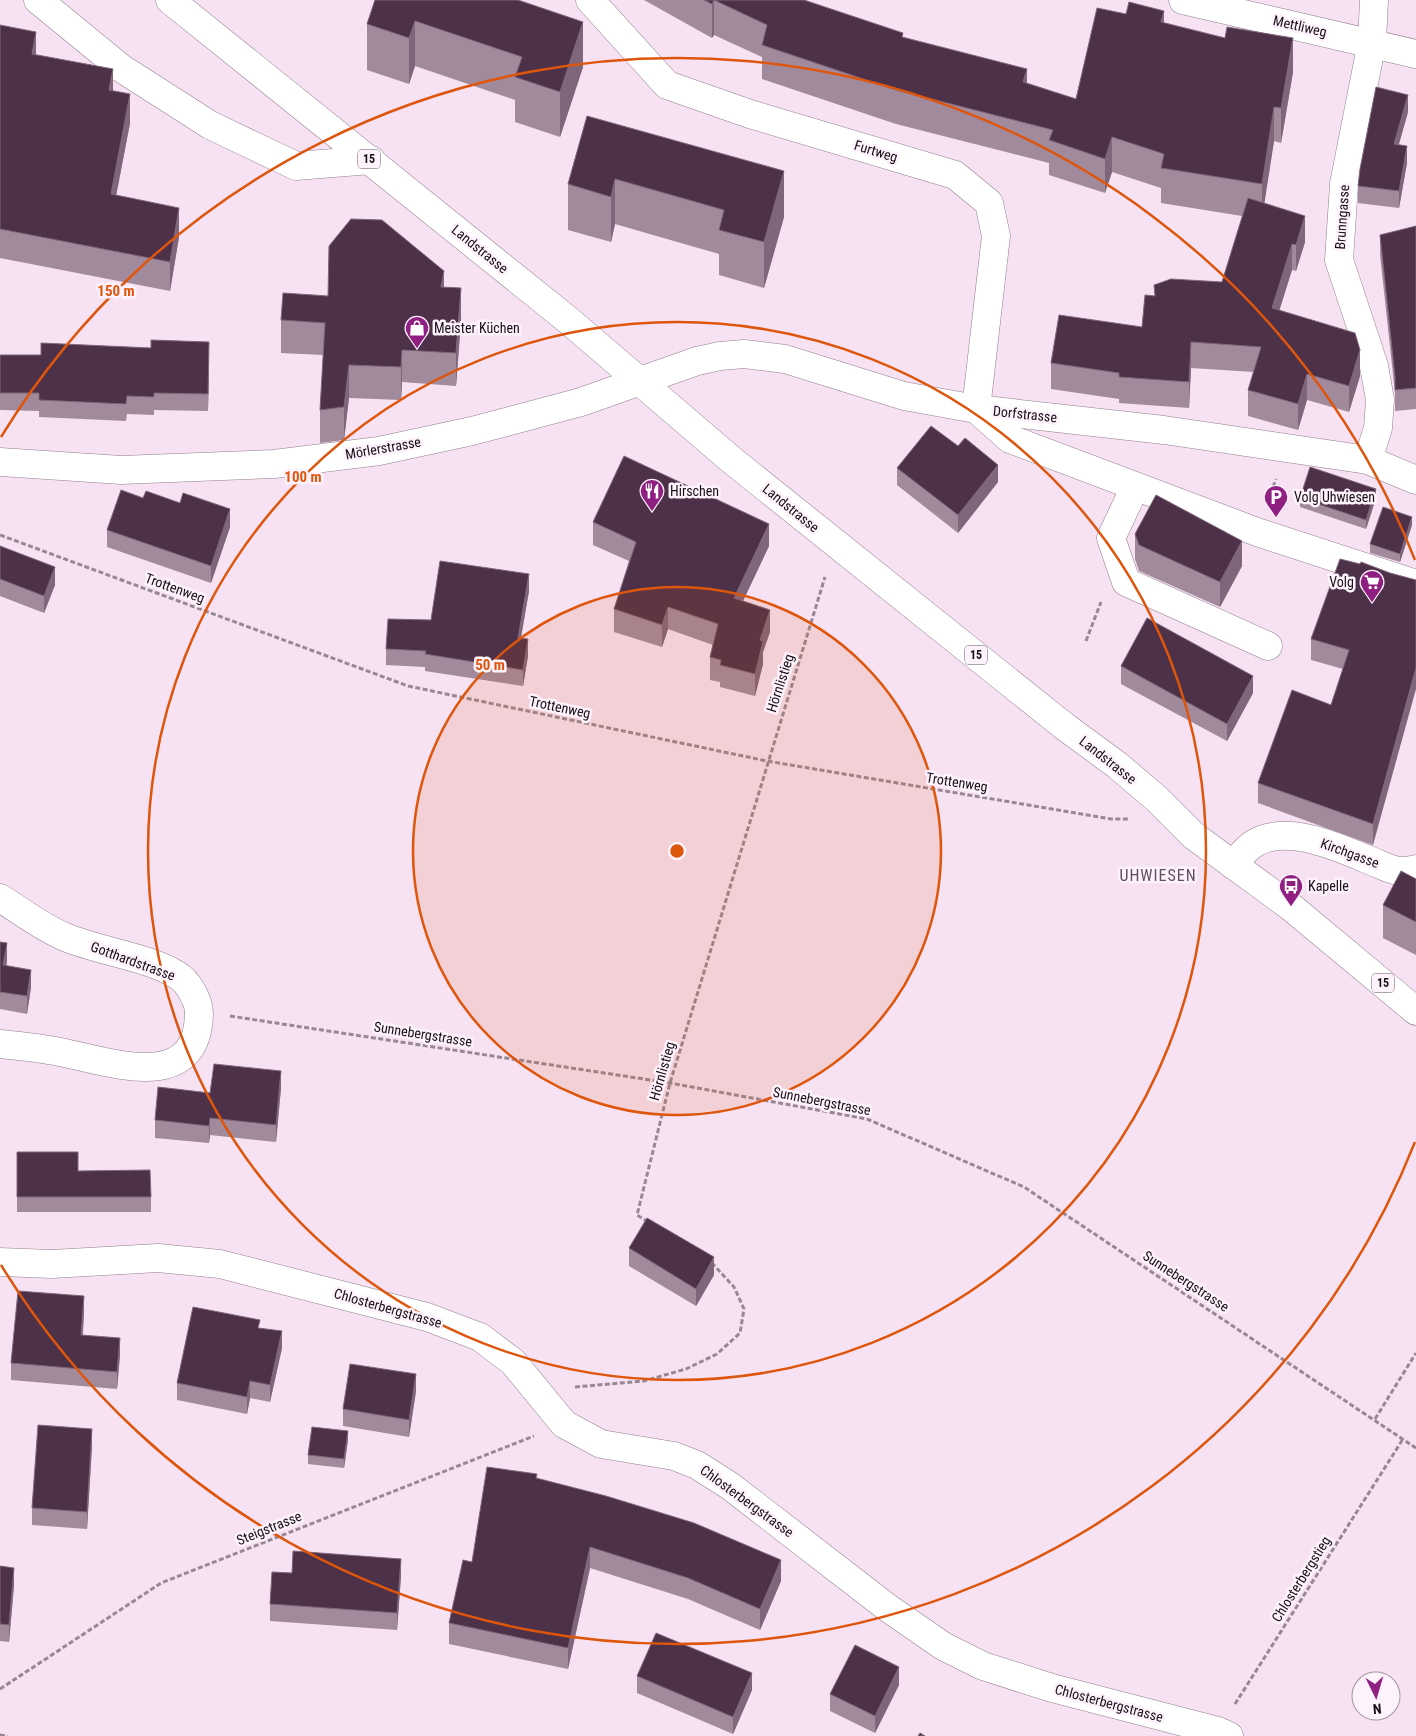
<svg xmlns="http://www.w3.org/2000/svg" width="1416" height="1736" font-family="'Roboto Condensed',sans-serif">
	<style>
		.lines { fill: none; stroke-linecap: round; stroke-linejoin: round }
		.minor-casing { stroke: #917f8d; stroke-width: 29 }
		.major-casing { stroke: #917f8d; stroke-width: 29 }
		.path { stroke: #978994; stroke-width: 3; stroke-dasharray: 5 2.5; stroke-linecap: butt }
		.minor { stroke: #fff; stroke-width: 28 }
		.major { stroke: #fff; stroke-width: 28 }
		.wall { fill: #a28a9d }
		.shaded-wall { fill: #80667b }
		.building { fill: #4d3148; stroke: #80667b }
		.ring { fill: none; stroke: #de550c; stroke-width: 2.5 }
		.labels { text-anchor: middle; stroke-width: 5; stroke-linejoin: round; paint-order: stroke }
		.shield { fill: #fef2fc; stroke: #5c545b; stroke-width: 1 }
		.shield-label { font-size: 12px; font-weight: bold; fill: #171116 }
		.street-label { font-size: 14px; fill: #171116; stroke: #fef2fc }
		.poi-label { font-size: 14px; fill: #171116; stroke: #fef2fc; text-anchor: start }
		.quarter-label { font-size: 16px; letter-spacing: 1px; fill: #60505d; stroke: #fef2fc }
		.centre { fill: #de550c; stroke: #fef2fc; stroke-width: 2.5 }
		.ring-label { font-size: 15px; text-anchor: middle; font-weight: bold; fill: #de550c; stroke: #fef2fc; stroke-width: 5; stroke-linejoin: round; paint-order: stroke }
	</style>
	<rect width="100%" height="100%" fill="#f6e2f2"/>
	<g class="lines">
		<g class="minor-casing">
			<g id="minor">
				<polyline points="38,0 121,68 210,125 296,166 371,160"/>
				<polyline points="590,0 667,85 750,114 955,175 989,203 996,236 976,409 1010,439 1257,532 1416,584"/>
				<polyline points="1183,0 1416,54"/>
				<polyline points="1368,460 1378,428 1380,400 1374,366 1339,260 1344,184 1372,42 1374,0"/>
				<polyline points="0,462 121,470 274,464 379,451 472,431 581,402 697,361 720,356 744,354 785,359 904,396 976,409 1164,430 1368,460 1416,480"/>
				<polyline points="1135,487 1111,538 1126,582 1268,646"/>
				<path d="M1233 865C1240 857 1246 848 1255 843 1287 824 1338 847 1369 860 1388 867 1395 875 1416 869"/>
				<path d="M0 898C21 911 43 928 65 937 98 951 149 957 177 975 188 981 199 1001 199 1013 198 1095 110 1062 60 1052 41 1048 20 1046 0 1044"/>
				<polyline points="0,1262 52,1264 158,1258 220,1264 427,1317 480,1337 513,1362 564,1424 601,1444 674,1456 697,1465 730,1486 888,1608 943,1646 983,1666 1052,1688 1218,1731 1229,1736"/>
			</g>
		</g>
		<g class="major-casing">
			<polyline id="major" points="170,0 568,320 734,462 1064,726 1117,765 1157,799 1194,836 1291,907 1416,1011"/>
		</g>
		<g class="path">
			<polyline points="1268,501 1276,479"/>
			<polyline points="0,535 408,686 767,761 1111,819 1129,819"/>
			<polyline points="1086,641 1101,602"/>
			<polyline points="230,1016 670,1083 867,1119 1024,1187 1416,1448"/>
			<polyline points="648,1222 637,1215 670,1083 825,577"/>
			<polyline points="575,1387 644,1381 686,1369 717,1354 740,1333 744,1309 734,1287 712,1263"/>
			<polyline points="1375,1419 1416,1353"/>
			<polyline points="0,1689 161,1583 534,1436"/>
			<polyline points="1235,1704 1403,1439"/>
			<polyline points="0,1735 8,1736"/>
		</g>
		<use href="#minor" class="minor"/>
		<use href="#major" class="major"/>
	</g>
	<g class="wall">
		<polygon points="375,0 583,67 560,137 515,122 515,100 415,66 409,84 367,70 367,24"/>
		<polygon points="644,0 804,0 1027,83 1076,99 1126,14 1164,23 1293,72 1281,143 1274,141 1264,203 1305,242 1296,271 1292,270 1279,310 1360,376 1349,412 1307,400 1298,430 1248,416 1248,390 1254,372 1191,368 1189,408 1119,403 1119,399 1051,389 1051,363 1142,327 1154,296 1222,282 1242,216 1161,203 1161,188 1112,172 1105,193 1049,175 1049,163 896,124 762,79 762,57 714,35 712,38"/>
		<polygon points="0,25 36,55 113,91 130,123 116,195 179,237 170,291 0,258"/>
		<polygon points="1408,112 1399,144 1407,163 1399,208 1358,203 1358,186"/>
		<polygon points="587,116 784,217 764,288 719,275 719,254 615,224 611,242 568,230 568,184"/>
		<polygon points="1416,226 1416,409 1395,411 1395,393 1380,255 1380,235"/>
		<polygon points="444,287 461,321 456,386 402,382 401,400 349,398 344,440 320,443 320,410 323,355 281,353 281,320 328,296"/>
		<polygon points="0,355 209,359 208,411 154,410 154,415 127,414 126,421 39,417 39,411 0,410"/>
		<polygon points="897,468 998,482 958,533 897,485"/>
		<polygon points="143,498 230,527 211,583 107,547 107,530"/>
		<polygon points="1300,498 1376,498 1366,529 1300,507"/>
		<polygon points="593,522 769,546 743,601 770,632 763,652 763,664 755,696 720,687 720,682 710,680 710,657 713,645 668,629 662,647 614,632 614,609 629,561 593,545"/>
		<polygon points="1412,525 1400,562 1370,553 1370,544"/>
		<polygon points="1135,534 1242,566 1220,607 1139,571 1135,559"/>
		<polygon points="0,546 55,585 44,613 0,596"/>
		<polygon points="1390,573 1373,845 1258,803 1258,783 1331,705 1343,669 1311,660 1311,639"/>
		<polygon points="529,591 521,638 528,656 523,686 425,671 425,667 386,665 386,649 431,620"/>
		<polygon points="1121,666 1253,693 1227,741 1121,684"/>
		<polygon points="1416,879 1416,955 1383,938 1383,905"/>
		<polygon points="0,942 7,961 6,966 31,987 27,1014 0,1009"/>
		<polygon points="281,1088 276,1142 210,1135 209,1143 155,1138 155,1120 210,1093"/>
		<polygon points="17,1152 151,1197 151,1212 17,1212"/>
		<polygon points="629,1248 714,1275 696,1306 629,1266"/>
		<polygon points="84,1313 83,1335 120,1355 117,1389 11,1380 11,1363"/>
		<polygon points="260,1328 282,1348 270,1402 250,1398 247,1414 177,1400 177,1383"/>
		<polygon points="416,1391 409,1437 343,1426 343,1409"/>
		<polygon points="348,1440 344,1468 308,1464 308,1455"/>
		<polygon points="92,1446 87,1529 32,1525 32,1508"/>
		<polygon points="537,1478 781,1581 760,1630 688,1599 590,1568 568,1669 449,1644 449,1623 472,1562"/>
		<polygon points="0,1566 14,1585 9,1642 0,1641"/>
		<polygon points="292,1573 401,1576 397,1630 270,1621 270,1604"/>
		<polygon points="637,1676 752,1690 733,1734 637,1693"/>
		<polygon points="899,1685 875,1733 830,1711 830,1694"/>
	</g>
	<g class="shaded-wall">
		<polygon points="714,0 714,35 712,38 712,4"/>
		<polygon points="1164,11 1164,45 1161,22"/>
		<polygon points="415,21 415,66 409,84 409,38"/>
		<polygon points="583,22 583,67 560,137 560,92"/>
		<polygon points="36,32 36,61 32,54"/>
		<polygon points="1293,38 1293,72 1281,143 1281,108"/>
		<polygon points="113,69 113,98 109,90"/>
		<polygon points="1027,69 1027,104 1023,82"/>
		<polygon points="130,94 130,123 111,223 111,194"/>
		<polygon points="1408,95 1408,112 1394,161 1394,144"/>
		<polygon points="1274,107 1274,141 1262,219 1262,184"/>
		<polygon points="1112,137 1112,172 1105,193 1105,159"/>
		<polygon points="1407,146 1407,163 1399,208 1399,191"/>
		<polygon points="784,171 784,217 764,288 764,242"/>
		<polygon points="615,179 615,224 611,242 611,197"/>
		<polygon points="179,208 179,237 170,291 170,262"/>
		<polygon points="1305,216 1305,242 1296,271 1296,245"/>
		<polygon points="1292,244 1292,270 1272,334 1272,308"/>
		<polygon points="444,271 444,304 441,287"/>
		<polygon points="461,288 461,321 456,386 456,353"/>
		<polygon points="209,342 209,359 208,411 208,394"/>
		<polygon points="1191,342 1191,368 1189,408 1189,382"/>
		<polygon points="402,350 402,382 401,400 401,367"/>
		<polygon points="1360,350 1360,376 1349,412 1349,386"/>
		<polygon points="349,365 349,398 344,440 344,407"/>
		<polygon points="1307,374 1307,400 1298,430 1298,404"/>
		<polygon points="998,465 998,482 958,533 958,515"/>
		<polygon points="1376,489 1376,498 1366,529 1366,520"/>
		<polygon points="230,509 230,527 211,583 211,566"/>
		<polygon points="1412,517 1412,525 1400,562 1400,554"/>
		<polygon points="769,524 769,546 734,620 734,598"/>
		<polygon points="1242,541 1242,566 1220,607 1220,582"/>
		<polygon points="55,567 55,585 44,613 44,596"/>
		<polygon points="529,574 529,591 518,654 518,638"/>
		<polygon points="668,607 668,629 662,647 662,625"/>
		<polygon points="770,610 770,632 763,652 763,664 755,696 755,674 760,640"/>
		<polygon points="528,639 528,656 523,686 523,670"/>
		<polygon points="1416,668 1416,689 1373,845 1373,824"/>
		<polygon points="1253,676 1253,693 1227,741 1227,724"/>
		<polygon points="7,943 7,961 3,983 3,965"/>
		<polygon points="31,970 31,987 27,1014 27,996"/>
		<polygon points="281,1071 281,1088 276,1142 276,1125"/>
		<polygon points="210,1118 210,1135 209,1143 209,1126"/>
		<polygon points="714,1257 714,1275 696,1306 696,1289"/>
		<polygon points="84,1296 84,1313 81,1352 81,1335"/>
		<polygon points="282,1331 282,1348 270,1402 270,1385"/>
		<polygon points="120,1338 120,1355 117,1389 117,1372"/>
		<polygon points="416,1374 416,1391 409,1437 409,1420"/>
		<polygon points="250,1381 250,1398 247,1414 247,1397"/>
		<polygon points="92,1429 92,1446 87,1529 87,1512"/>
		<polygon points="348,1431 348,1440 344,1468 344,1459"/>
		<polygon points="590,1547 590,1568 568,1669 568,1648"/>
		<polygon points="401,1559 401,1576 397,1630 397,1613"/>
		<polygon points="781,1560 781,1581 760,1630 760,1609"/>
		<polygon points="14,1568 14,1585 9,1642 9,1625"/>
		<polygon points="899,1667 899,1685 875,1733 875,1716"/>
		<polygon points="752,1673 752,1690 733,1734 733,1717"/>
	</g>
	<g class="building">
		<polygon points="375,0 518,0 583,22 560,92 515,77 522,57 415,21 409,38 367,24"/>
		<polygon points="704,0 804,0 903,33 902,37 1027,69 1023,82 1076,99 1097,8 1126,14 1129,2 1164,11 1161,22 1225,38 1227,27 1293,38 1281,108 1274,107 1262,184 1161,168 1164,154 1112,137 1105,159 1049,140 1053,130 896,90 762,45 767,25 714,0 712,4"/>
		<polygon points="0,25 36,32 32,54 113,69 109,90 130,94 111,194 179,208 170,262 0,229"/>
		<polygon points="1376,87 1408,95 1394,144 1407,146 1399,191 1358,186 1360,169"/>
		<polygon points="587,116 784,171 764,242 719,230 724,210 615,179 611,197 568,184"/>
		<polygon points="1248,198 1305,216 1296,245 1292,244 1272,308 1355,333 1360,350 1349,386 1307,374 1298,404 1248,390 1261,347 1191,342 1189,382 1119,377 1119,373 1051,363 1059,315 1142,327 1145,295 1155,296 1154,285 1171,279 1222,282"/>
		<polygon points="351,219 382,220 444,271 441,287 461,288 456,353 402,350 401,367 349,365 344,407 320,410 325,323 281,320 283,293 328,296 329,246"/>
		<polygon points="1416,226 1416,388 1395,390 1395,377 1380,235"/>
		<polygon points="151,340 209,342 208,394 154,393 154,397 127,396 126,404 39,400 39,393 0,393 0,355 41,355 41,343 151,348"/>
		<polygon points="931,426 958,446 965,438 998,465 958,515 897,468"/>
		<polygon points="624,456 769,524 734,598 770,610 760,640 763,641 755,674 720,665 721,660 710,657 718,624 668,607 662,625 614,609 636,542 593,522"/>
		<polygon points="1310,467 1376,489 1366,520 1300,498"/>
		<polygon points="121,490 143,498 146,491 180,503 183,493 230,509 211,566 107,530"/>
		<polygon points="1156,495 1242,541 1220,582 1139,545 1135,534"/>
		<polygon points="1383,507 1412,517 1400,554 1370,544"/>
		<polygon points="0,546 55,567 44,596 0,579"/>
		<polygon points="1340,559 1360,564 1361,562 1390,573 1416,580 1416,668 1373,824 1258,783 1292,690 1331,705 1349,650 1311,639"/>
		<polygon points="440,561 529,574 518,638 528,639 523,670 425,654 426,651 386,649 388,619 431,620"/>
		<polygon points="1147,618 1253,676 1227,724 1121,666"/>
		<polygon points="1401,871 1416,879 1416,922 1383,905"/>
		<polygon points="0,942 7,943 3,965 31,970 27,996 0,992"/>
		<polygon points="214,1064 281,1071 276,1125 210,1118 209,1126 155,1120 158,1087 210,1093"/>
		<polygon points="17,1152 78,1152 78,1171 150,1170 151,1197 17,1197"/>
		<polygon points="647,1218 714,1257 696,1289 629,1248"/>
		<polygon points="18,1291 84,1296 81,1335 120,1338 117,1372 11,1363"/>
		<polygon points="193,1307 260,1320 258,1328 282,1331 270,1385 250,1381 247,1397 177,1383"/>
		<polygon points="350,1364 416,1374 409,1420 343,1409"/>
		<polygon points="38,1425 92,1429 87,1512 32,1508"/>
		<polygon points="312,1427 348,1431 344,1459 308,1455"/>
		<polygon points="487,1467 537,1474 536,1478 606,1496 694,1523 781,1560 760,1609 688,1578 590,1547 568,1648 449,1623 463,1560 472,1562"/>
		<polygon points="293,1551 401,1559 397,1613 270,1604 272,1572 292,1573"/>
		<polygon points="0,1566 14,1568 9,1625 0,1624"/>
		<polygon points="656,1633 752,1673 733,1717 637,1676"/>
		<polygon points="855,1645 899,1667 875,1716 830,1694"/>
		<polygon points="920,1733 925,1736 918,1736"/>
	</g>
	<circle cx="677" cy="851" r="264" fill="#de550c" fill-opacity=".12"/>
	<g class="ring">
		<circle cx="677" cy="851" r="264"/>
		<circle cx="677" cy="851" r="529"/>
		<path d="M1415 1142A793 793 0 0 1 1 1265M1 437A793 793 0 0 1 1415 560"/>
	</g>
	<defs>
		<g id="shop-pin" transform="scale(1.25)"><path d="M0 17L-7.5 6A9.5 9.5 0 1 1 7.5 6Z" fill="#8f2082" stroke="#fef2fc"/><path d="M-5-2.5h2.3a2.7 3.5 0 0 1 5.4 0H5L5.5 6h-11ZM-1.5-2.5h3a1.5 2.3 0 0 0-3 0Z" fill="#fff"/></g>
		<g id="restaurant-pin" transform="scale(1.25)"><path d="M0 17L-7.5 6A9.5 9.5 0 1 1 7.5 6Z" fill="#8f2082" stroke="#fef2fc"/><path d="M-5-6h1v4h1v-4h1v4h1v-4h1v5L-1.5 .5V6h-2V.5L-5-1ZM5-6V6H3V1.5H1.5Q1.5-4 5-6Z" fill="#fff"/></g>
		<g id="parking-pin" transform="scale(1.25)"><path d="M0 17L-7.5 6A9.5 9.5 0 1 1 7.5 6Z" fill="#8f2082" stroke="#fef2fc"/><path d="M-3.5-5.5H1a3.5 3.5 0 0 1 0 7H-1V5.5H-3.5ZM-1-3.4V-.6H.8a1.4 1.4 0 0 0 0-2.8Z" fill="#fff"/></g>
		<g id="supermarket-pin" transform="scale(1.25)"><path d="M0 17L-7.5 6A9.5 9.5 0 1 1 7.5 6Z" fill="#8f2082" stroke="#fef2fc"/><path d="M-6-5.5h2.5l.6 2H6L4.5 2H-2.5L-4.4-4H-6ZM-1.5 3.2a1.3 1.3 0 1 0 .1 0ZM3 3.2a1.3 1.3 0 1 0 .1 0Z" fill="#fff"/></g>
		<g id="bus-pin" transform="scale(1.25)"><path d="M0 17L-7.5 6A9.5 9.5 0 1 1 7.5 6Z" fill="#8f2082" stroke="#fef2fc"/><path d="M-5-6H5V4H4V6H2V4H-2V6H-4V4H-5ZM-3.5-4V0h7V-4ZM-3.5 1.2v1.5H-2V1.2ZM2 1.2v1.5H3.5V1.2Z" fill="#fff"/></g>
	</defs>
	<g fill-rule="evenodd">
		<use href="#shop-pin" x="417" y="328"/>
		<use href="#restaurant-pin" x="652" y="491"/>
		<use href="#parking-pin" x="1276" y="497"/>
		<use href="#supermarket-pin" x="1372" y="582"/>
		<use href="#bus-pin" x="1291" y="886"/>
	</g>
	<g class="labels">
		<g class="shield">
			<rect x="358" y="149.5" width="22" height="19" rx="4"/>
			<rect x="965" y="645.5" width="22" height="19" rx="4"/>
			<rect x="1372" y="973.5" width="22" height="19" rx="4"/>
		</g>
		<g class="shield-label">
			<text x="369" y="163">15</text>
			<text x="976" y="659">15</text>
			<text x="1383" y="987">15</text>
		</g>
		<g class="street-label">
			<text transform="translate(1300 26) rotate(13)" y="5">Mettliweg</text>
			<text transform="translate(876 151) rotate(17)" y="5">Furtweg</text>
			<text transform="translate(1342 217) rotate(-86)" y="5">Brunngasse</text>
			<text transform="translate(480 249) rotate(39)" y="5">Landstrasse</text>
			<text transform="translate(1025 414) rotate(6)" y="5">Dorfstrasse</text>
			<text transform="translate(383 448) rotate(-10)" y="5">Mörlerstrasse</text>
			<text transform="translate(791 508) rotate(39)" y="5">Landstrasse</text>
			<text transform="translate(175 588) rotate(20)" y="5">Trottenweg</text>
			<text transform="translate(780 683) rotate(-72)" y="5">Hörnlistieg</text>
			<text transform="translate(560 707) rotate(12)" y="5">Trottenweg</text>
			<text transform="translate(1108 760) rotate(38)" y="5">Landstrasse</text>
			<text transform="translate(957 782) rotate(9)" y="5">Trottenweg</text>
			<text transform="translate(1350 853) rotate(20)" y="5">Kirchgasse</text>
			<text transform="translate(133 961) rotate(20)" y="5">Gotthardstrasse</text>
			<text transform="translate(423 1034) rotate(9)" y="5">Sunnebergstrasse</text>
			<text transform="translate(662 1071) rotate(-74)" y="5">Hörnlistieg</text>
			<text transform="translate(822 1101) rotate(11)" y="5">Sunnebergstrasse</text>
			<text transform="translate(1186 1281) rotate(33)" y="5">Sunnebergstrasse</text>
			<text transform="translate(388 1308) rotate(16)" y="5">Chlosterbergstrasse</text>
			<text transform="translate(747 1501) rotate(36)" y="5">Chlosterbergstrasse</text>
			<text transform="translate(269 1528) rotate(-22)" y="5">Steigstrasse</text>
			<text transform="translate(1301 1579) rotate(-58)" y="5">Chlosterbergstieg</text>
			<text transform="translate(1109 1703) rotate(15)" y="5">Chlosterbergstrasse</text>
		</g>
		<g class="poi-label">
			<text x="434" y="333">Meister Küchen</text>
			<text x="670" y="496">Hirschen</text>
			<text x="1294" y="502">Volg Uhwiesen</text>
			<text x="1354" y="587" text-anchor="end">Volg</text>
			<text x="1308" y="891">Kapelle</text>
		</g>
		<g class="quarter-label">
			<text x="1158" y="881">UHWIESEN</text>
		</g>
	</g>
	<circle cx="677" cy="851" r="8" class="centre"/>
	<g class="ring-label">
		<text x="116" y="296">150 m</text>
		<text x="303" y="482">100 m</text>
		<text x="490" y="670">50 m</text>
	</g>
	<g transform="translate(1376 1696) rotate(175)"><circle r="24" fill="#fef2fc" stroke="#a298a0"/>
	<path d="M0-4L9 19L0 12L-9 19Z" fill="#8f2082"/>
	<text y="-8" font-size="14" font-weight="bold" text-anchor="middle" fill="#171116">N</text>
	</g>
</svg>
